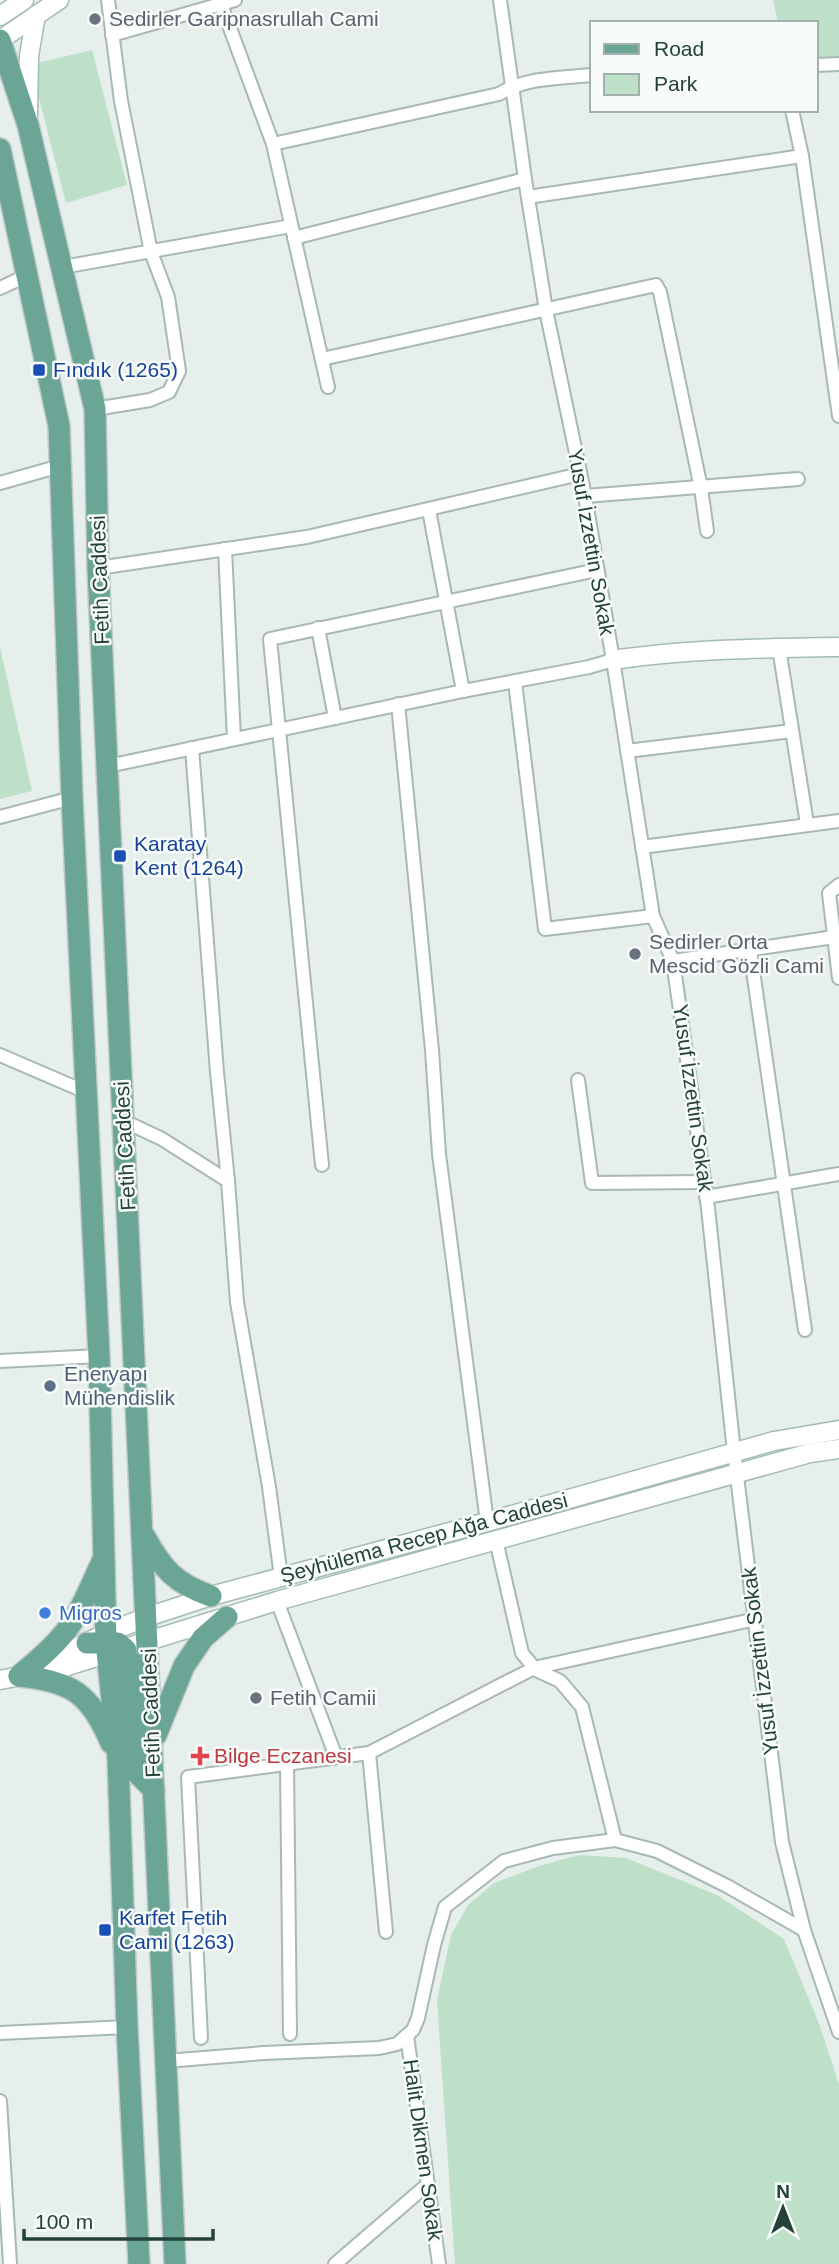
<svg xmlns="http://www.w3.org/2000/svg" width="839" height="2264" font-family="Arial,sans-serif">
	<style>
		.green { fill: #bfe0c8 }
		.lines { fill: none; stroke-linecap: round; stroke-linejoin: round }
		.street-casing { stroke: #a8b8b2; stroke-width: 16 }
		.secondary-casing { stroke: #a4bbb3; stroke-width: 21 }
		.primary-casing { stroke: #c2cac8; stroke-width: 24 }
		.street { stroke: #fff; stroke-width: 12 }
		.secondary { stroke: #fff; stroke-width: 18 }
		.primary { stroke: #6aa596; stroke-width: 21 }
		.worship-dot { fill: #6b7280; stroke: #f7fbf9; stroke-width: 2.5 }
		.transit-dot { fill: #1a4fb4; stroke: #f7fbf9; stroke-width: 2.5 }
		.service-dot { fill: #5c6f8a; stroke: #f7fbf9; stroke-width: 2.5 }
		.shop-dot { fill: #3f7fe0; stroke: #f7fbf9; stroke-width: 2.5 }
		.health-dot { fill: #e0444e; stroke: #f7fbf9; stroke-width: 2.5 }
		.labels { text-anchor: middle; stroke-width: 5; stroke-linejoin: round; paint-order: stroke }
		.worship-label { font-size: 21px; fill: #5b616d; stroke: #f7fbf9; text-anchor: start }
		.transit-label { font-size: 21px; fill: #164399; stroke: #f7fbf9; text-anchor: start }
		.street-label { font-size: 21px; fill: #24423a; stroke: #f7fbf9 }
		.service-label { font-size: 21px; fill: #4e5e75; stroke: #f7fbf9; text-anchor: start }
		.shop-label { font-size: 21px; fill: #366cbe; stroke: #f7fbf9; text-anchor: start }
		.health-label { font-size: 21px; fill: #be3a42; stroke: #f7fbf9; text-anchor: start }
	</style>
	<rect width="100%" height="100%" fill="#e6efeb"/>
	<g class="green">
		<polygon points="773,0 839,0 839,58 816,60 816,23 778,23"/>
		<polygon points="92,50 127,185 66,203 35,83 37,63"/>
		<polygon points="0,647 32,791 0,799"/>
		<polygon points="579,1855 626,1858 717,1895 784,1939 820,2026 839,2084 839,2264 455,2264 437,2000 451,1935 468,1905 494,1883 539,1866"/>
	</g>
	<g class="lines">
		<g class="street-casing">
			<g id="street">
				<polyline points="500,0 525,179 546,310 585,496 613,660 653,916 673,961 708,1208 734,1452 782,1842 804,1930 839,2032"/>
				<polyline points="221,4 273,144 328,387"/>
				<polyline points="112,35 235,0"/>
				<polyline points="816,65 839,64"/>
				<polyline points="792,110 802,156 839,416"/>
				<path d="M273 144 499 94C527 77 561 78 592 75"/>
				<polyline points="528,197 802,156"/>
				<polyline points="294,238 525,179"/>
				<polyline points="63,267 291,226"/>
				<polyline points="0,288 28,275"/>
				<polyline points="322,359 656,285 660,292 701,488 707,531"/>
				<polyline points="95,409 150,400 169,392 179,371 168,297 151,252 121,101 108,0"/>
				<polyline points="0,483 60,466"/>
				<polyline points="585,496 798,479"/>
				<polyline points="429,510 463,691"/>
				<polyline points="225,549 234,739"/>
				<polyline points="98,568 307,537 580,474"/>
				<polyline points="318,628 335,718"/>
				<polyline points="779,648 807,824"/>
				<polyline points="515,682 545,929 653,916"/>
				<polyline points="398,704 432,1050 439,1154 487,1522"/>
				<polyline points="192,748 217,1072 228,1181 237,1302 269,1487 281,1577"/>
				<polyline points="627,751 792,731"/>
				<polyline points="108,766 463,691 589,667 613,660"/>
				<polyline points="0,817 72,798"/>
				<polyline points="642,847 839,821"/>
				<polyline points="839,885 829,893 839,978"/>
				<polyline points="750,950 805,1330"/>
				<polyline points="673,961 834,937"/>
				<polyline points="0,1055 86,1092"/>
				<polyline points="578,1080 592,1183 704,1182"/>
				<polyline points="124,1121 162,1139 228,1181"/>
				<polyline points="322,1165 270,639 597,570"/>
				<polyline points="706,1197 839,1174"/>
				<polyline points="0,1361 99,1356"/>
				<polyline points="496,1540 522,1653 536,1670 560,1681 582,1707 615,1840"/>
				<polyline points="277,1601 336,1757"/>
				<polyline points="369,1753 386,1932"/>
				<polyline points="287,1765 290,2034"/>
				<polyline points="0,2033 127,2027"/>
				<polyline points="407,2036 439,2264"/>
				<polyline points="201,2038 188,1777 369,1753 534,1668 756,1619"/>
				<polyline points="166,2061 264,2053 379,2048 397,2044 413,2030 418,2018 434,1945 445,1907 504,1861 553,1848 615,1840 657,1851 727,1886 804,1930"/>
				<polyline points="0,2101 10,2264"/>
				<polyline points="335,2264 428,2184"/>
			</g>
		</g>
		<g class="secondary-casing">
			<g id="secondary">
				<polyline points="0,16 24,0"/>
				<polyline points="0,40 59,0"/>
				<polyline points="28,115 29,56 36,15"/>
				<path d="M613 660C687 649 764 648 839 647"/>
				<polyline points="41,1665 106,1633 147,1617 211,1596 487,1522 774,1441 839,1430"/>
				<polyline points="0,1680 58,1669 277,1601 810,1453 839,1449"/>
			</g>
		</g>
		<g class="primary-casing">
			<g id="primary">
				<polyline points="0,40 28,125 95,409 98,568 175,2264"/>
				<polyline points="0,149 59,426 72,798 99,1356 106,1642 118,1758 127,2027 139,2264"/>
				<path d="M145 1537C162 1569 176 1584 211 1596"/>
				<polyline points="87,1643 118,1643 126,1650 136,1772 154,1790"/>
				<path d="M19 1676C33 1664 48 1652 60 1638 80 1616 90 1586 103 1560"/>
				<path d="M19 1676C71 1681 90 1693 111 1743"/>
				<polyline points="156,1735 184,1666 203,1638 227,1617"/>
			</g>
		</g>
		<use href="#street" class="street"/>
		<use href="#secondary" class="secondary"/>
		<use href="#primary" class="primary"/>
	</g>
	<g class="worship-dot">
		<circle cx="95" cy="19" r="7"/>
		<circle cx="635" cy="954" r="7"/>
		<circle cx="256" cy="1698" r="7"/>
	</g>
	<g class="transit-dot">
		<rect x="32" y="363" width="14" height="14" rx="3.5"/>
		<rect x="113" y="849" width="14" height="14" rx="3.5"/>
		<rect x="98" y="1923" width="14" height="14" rx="3.5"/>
	</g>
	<circle class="service-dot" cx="50" cy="1386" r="7"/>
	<circle class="shop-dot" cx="45" cy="1613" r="7"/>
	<path class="health-dot" d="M196.5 1745.5h7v7h7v7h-7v7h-7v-7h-7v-7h7z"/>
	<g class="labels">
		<g class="worship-label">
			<text x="109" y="26">Sedirler Garipnasrullah Cami</text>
			<text x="649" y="949">Sedirler Orta<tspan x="649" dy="24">Mescid Gözli Cami</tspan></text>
			<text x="270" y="1705">Fetih Camii</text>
		</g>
		<g class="transit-label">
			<text x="53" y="377">Fındık (1265)</text>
			<text x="134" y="851">Karatay<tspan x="134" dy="24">Kent (1264)</tspan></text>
			<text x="119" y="1925">Karfet Fetih<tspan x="119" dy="24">Cami (1263)</tspan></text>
		</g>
		<g class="street-label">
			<text transform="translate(591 542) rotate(80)" y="7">Yusuf İzzettin Sokak</text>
			<text transform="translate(100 580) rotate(-92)" y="7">Fetih Caddesi</text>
			<text transform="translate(693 1098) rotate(82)" y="7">Yusuf İzzettin Sokak</text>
			<text transform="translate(125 1146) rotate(-93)" y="7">Fetih Caddesi</text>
			<text transform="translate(424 1538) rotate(-15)" y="7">Şeyhülema Recep Ağa Caddesi</text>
			<text transform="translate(760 1661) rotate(-97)" y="7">Yusuf İzzettin Sokak</text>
			<text transform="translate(151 1713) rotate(-92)" y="7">Fetih Caddesi</text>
			<text transform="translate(423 2150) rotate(82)" y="7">Halit Dikmen Sokak</text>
		</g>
		<g class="service-label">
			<text x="64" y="1381">Eneryapı<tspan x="64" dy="24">Mühendislik</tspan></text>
		</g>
		<g class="shop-label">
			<text x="59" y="1620">Migros</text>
		</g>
		<g class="health-label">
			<text x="214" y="1763">Bilge Eczanesi</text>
		</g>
	</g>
	<rect x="590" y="21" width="228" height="91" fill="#f7fbf9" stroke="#a3b1ad" stroke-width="2"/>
	<rect x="604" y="44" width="35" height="10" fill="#6aa596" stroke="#a3b1ad" stroke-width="2"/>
	<text x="654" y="56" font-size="21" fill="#24423a">Road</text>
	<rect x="604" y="74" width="35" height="21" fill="#bfe0c8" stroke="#a3b1ad" stroke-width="2"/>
	<text x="654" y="91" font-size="21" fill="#24423a">Park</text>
	<g transform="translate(783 2208)" stroke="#f7fbf9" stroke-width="5" paint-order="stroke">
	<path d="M0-5L12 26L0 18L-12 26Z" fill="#24423a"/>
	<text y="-10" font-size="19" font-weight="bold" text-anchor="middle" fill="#24423a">N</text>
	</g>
	<path d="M24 2229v10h189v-10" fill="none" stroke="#24423a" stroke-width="3.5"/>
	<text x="35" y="2229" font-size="21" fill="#24423a" stroke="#f7fbf9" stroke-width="5" paint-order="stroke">100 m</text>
</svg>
